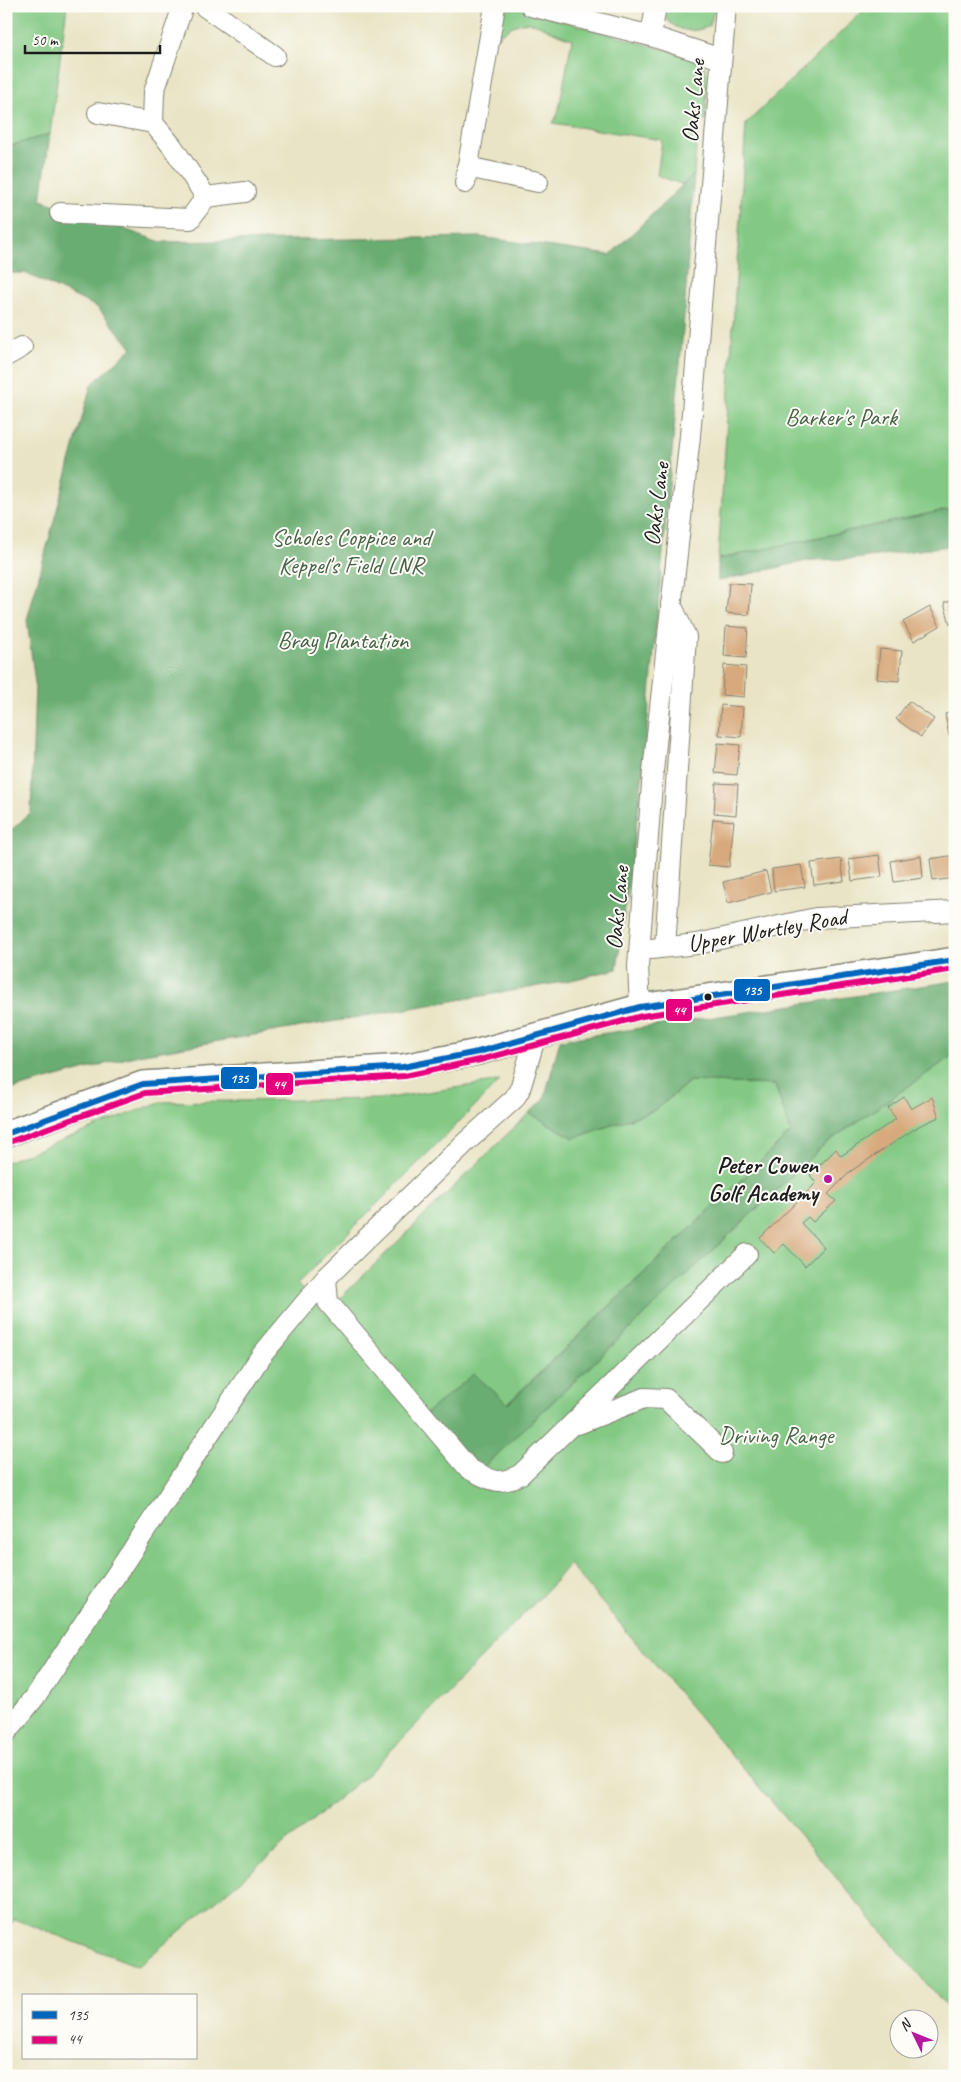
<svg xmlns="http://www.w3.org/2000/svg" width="961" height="2082" font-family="Caveat,sans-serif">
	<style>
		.green { fill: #83c984; stroke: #507250 }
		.forest { fill: #6aad72; stroke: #436447 }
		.building { fill: #d7a97c }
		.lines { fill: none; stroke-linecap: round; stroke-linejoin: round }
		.minor-casing { stroke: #828070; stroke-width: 22 }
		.major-casing { stroke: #828070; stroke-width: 28 }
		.minor { stroke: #fff; stroke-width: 20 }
		.major { stroke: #fff; stroke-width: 25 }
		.bus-1-casing { stroke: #fdfcf7; stroke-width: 10 }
		.bus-2-casing { stroke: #fdfcf7; stroke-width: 10 }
		.bus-1 { stroke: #0065bd; stroke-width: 6 }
		.bus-2 { stroke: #e5007d; stroke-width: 6 }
		.bus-dot { fill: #1c1c1c; stroke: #fdfcf7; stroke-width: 2 }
		.poi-dot { fill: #b5179e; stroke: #fdfcf7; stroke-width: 2 }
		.labels { text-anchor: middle; stroke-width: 4; stroke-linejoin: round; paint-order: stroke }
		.street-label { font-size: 24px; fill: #1c1c1c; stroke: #fdfcf7 }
		.park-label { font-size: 24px; fill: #456146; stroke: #fdfcf7 }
		.poi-label { font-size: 24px; font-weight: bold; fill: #1c1c1c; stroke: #fdfcf7; text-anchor: end }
		.line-badge { stroke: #fdfcf7; stroke-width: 2 }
		.badge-label { font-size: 14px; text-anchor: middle; font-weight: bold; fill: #fff }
	</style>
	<rect width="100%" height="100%" fill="#fdfcf7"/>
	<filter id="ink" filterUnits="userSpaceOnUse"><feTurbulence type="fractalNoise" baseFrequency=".02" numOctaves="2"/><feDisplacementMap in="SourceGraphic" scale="10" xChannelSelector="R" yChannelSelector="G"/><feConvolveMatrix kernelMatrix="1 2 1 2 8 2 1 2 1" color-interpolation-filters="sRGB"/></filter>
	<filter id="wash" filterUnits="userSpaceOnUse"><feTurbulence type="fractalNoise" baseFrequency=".0096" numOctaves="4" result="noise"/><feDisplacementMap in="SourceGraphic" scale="20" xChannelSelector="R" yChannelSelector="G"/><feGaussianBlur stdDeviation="1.12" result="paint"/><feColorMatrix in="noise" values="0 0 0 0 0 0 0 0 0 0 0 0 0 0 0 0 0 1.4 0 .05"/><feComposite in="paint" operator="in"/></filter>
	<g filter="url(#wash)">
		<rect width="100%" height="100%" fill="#e9e4c5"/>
		<g class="green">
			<polygon points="6,6 67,6 50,134 6,147"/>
			<path d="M662 6H716L709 26C690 36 665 29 662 6Z"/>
			<polygon points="868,6 955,6 955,508 718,559 746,124"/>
			<path d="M517 8 701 60 707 73 706 120 698 124 694 174 683 185 657 175 662 140 553 123 558 114 572 39C537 29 531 8 496 38L501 15 509 9Z"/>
			<polygon points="955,1054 955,2017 569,1564 550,1587 370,1772 138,1966 14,1919 6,1933 6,1162 160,1102 382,1099 500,1081 297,1284 325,1313 529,1113 574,1138 655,1110 690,1081 775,1085 791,1132 507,1404 473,1374 468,1482 825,1144"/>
		</g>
		<g class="forest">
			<polygon points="50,134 41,200 161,242 480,237 610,255 694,174 683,329 643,773 617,969 563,982 138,1055 6,1091 6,835 31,812 35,683 27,620 91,385 132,348 97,307 25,273 6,273 6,147"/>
			<polygon points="955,508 955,545 854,559 811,560 718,581 718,559"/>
			<polygon points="955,981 955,1054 825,1144 468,1482 421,1417 474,1374 508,1404 791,1132 775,1085 690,1081 655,1110 574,1138 529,1113 544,1100 560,1040"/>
		</g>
		<g id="blocks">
			<g class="building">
				<polygon points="729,583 751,584 749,615 726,613"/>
				<polygon points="955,600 955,623 950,624 944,603"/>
				<polygon points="930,607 940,626 914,641 903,622"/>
				<polygon points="726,626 748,628 746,658 724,656"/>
				<polygon points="880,649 902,651 899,681 877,679"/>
				<polygon points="724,665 746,667 744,697 722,695"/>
				<polygon points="909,701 934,719 921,737 896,719"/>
				<polygon points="721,705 743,707 741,737 719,735"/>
				<polygon points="955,712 955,735 949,736 945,714"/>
				<polygon points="718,743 740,745 737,775 715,773"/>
				<polygon points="716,783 738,784 736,815 714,813"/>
				<polygon points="713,819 734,821 729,867 708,865"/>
				<polygon points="879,855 882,877 852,881 849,859"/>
				<polygon points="955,855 955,878 933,881 930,859"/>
				<polygon points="921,856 923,878 894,882 891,861"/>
				<polygon points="841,859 844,881 814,885 811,863"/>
				<polygon points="801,865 805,887 774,891 772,869"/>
				<polygon points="766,871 771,892 728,903 723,882"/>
				<polygon points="904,1097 911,1109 932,1097 939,1117 919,1126 851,1171 828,1194 836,1201 813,1222 808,1217 801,1223 824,1247 805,1266 784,1244 774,1253 760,1238 816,1183 810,1175 836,1149 841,1156 896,1119 888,1108"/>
			</g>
		</g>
	</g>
	<g filter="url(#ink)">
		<use href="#blocks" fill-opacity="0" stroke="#828070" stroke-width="1"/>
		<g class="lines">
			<g class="minor-casing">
				<g id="minor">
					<polyline points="183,6 154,92 153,123 172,146 206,197 245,192"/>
					<polyline points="204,6 275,56"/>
					<polyline points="531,6 651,36 721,59"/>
					<polyline points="651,36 656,6"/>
					<polyline points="98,113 153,123"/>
					<polyline points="467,167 538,182"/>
					<polyline points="465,183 495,6"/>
					<polyline points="60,213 190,219 206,197"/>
					<polyline points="6,356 22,347"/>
					<polyline points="665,947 686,637 671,604"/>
					<polyline points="651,949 697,944 816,918 955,911"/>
					<polyline points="640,1007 638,966 653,771 690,436 726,6"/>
					<path d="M326 1278 328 1302 469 1469C491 1480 498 1487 521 1474L747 1254"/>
					<polyline points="578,1424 644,1398 666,1399 722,1453"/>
					<polyline points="6,1733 35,1697 261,1356 326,1278 466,1142 514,1099 520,1089 536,1035"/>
				</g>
			</g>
			<g class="major-casing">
				<polyline id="major" points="6,1134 143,1084 403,1067 478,1052 640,1007 955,960"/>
			</g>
			<use href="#minor" class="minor"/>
			<use href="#major" class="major"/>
			<g class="bus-1-casing">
				<polyline id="bus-1" points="6,1134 143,1084 403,1067 478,1052 640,1007 955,960"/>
			</g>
			<g class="bus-2-casing">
				<polyline id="bus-2" points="9,1142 145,1093 405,1076 480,1060 642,1016 955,969"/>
			</g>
			<use href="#bus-1" class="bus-1"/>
			<use href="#bus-2" class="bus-2"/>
		</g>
	</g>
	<circle class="bus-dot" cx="708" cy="997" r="4.5"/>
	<circle class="poi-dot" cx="828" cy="1179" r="5"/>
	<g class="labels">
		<g class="street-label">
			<text transform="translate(693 101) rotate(-85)" y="8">Oaks Lane</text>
			<text transform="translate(656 504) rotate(-83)" y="8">Oaks Lane</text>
			<text transform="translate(617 908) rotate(-85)" y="8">Oaks Lane</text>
			<text transform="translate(767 930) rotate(-10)" y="8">Upper Wortley Road</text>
		</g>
		<g class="park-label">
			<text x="841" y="425">Barker's Park</text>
			<text x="351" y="545">Scholes Coppice and<tspan x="351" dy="28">Keppel's Field LNR</tspan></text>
			<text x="343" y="648">Bray Plantation</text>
			<text x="776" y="1443">Driving Range</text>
		</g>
		<g class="poi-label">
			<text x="818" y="1173">Peter Cowen<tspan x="818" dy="28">Golf Academy</tspan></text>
		</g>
	</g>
	<g class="line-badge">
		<rect x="733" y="978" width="38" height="24" rx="5" fill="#0065bd"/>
		<rect x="665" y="998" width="28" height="24" rx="5" fill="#e5007d"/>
		<rect x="220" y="1066" width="38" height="24" rx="5" fill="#0065bd"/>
		<rect x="265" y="1072" width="29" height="24" rx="5" fill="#e5007d"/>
	</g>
	<g class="badge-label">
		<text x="752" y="995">135</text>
		<text x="679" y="1015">44</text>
		<text x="239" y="1083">135</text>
		<text x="279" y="1089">44</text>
	</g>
	<rect width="961" height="2082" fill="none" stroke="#fdfcf7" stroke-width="25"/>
	<rect x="22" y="1994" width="175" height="65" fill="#fdfcf7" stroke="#a3a29f"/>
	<rect x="32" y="2011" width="25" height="8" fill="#0065bd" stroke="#a3a29f"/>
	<text x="68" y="2020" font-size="15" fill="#1c1c1c">135</text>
	<rect x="32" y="2036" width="25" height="8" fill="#e5007d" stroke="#a3a29f"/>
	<text x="68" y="2044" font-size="15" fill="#1c1c1c">44</text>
	<g transform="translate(914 2034) rotate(313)"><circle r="24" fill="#fdfcf7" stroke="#a3a29f"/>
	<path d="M0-4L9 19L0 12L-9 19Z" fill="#b5179e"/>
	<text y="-8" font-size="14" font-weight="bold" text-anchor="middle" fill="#1c1c1c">N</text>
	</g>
	<path d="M25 45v8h135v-8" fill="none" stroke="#1c1c1c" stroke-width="2.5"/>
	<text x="32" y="45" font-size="15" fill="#1c1c1c" stroke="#fdfcf7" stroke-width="4" paint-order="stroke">50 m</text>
</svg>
